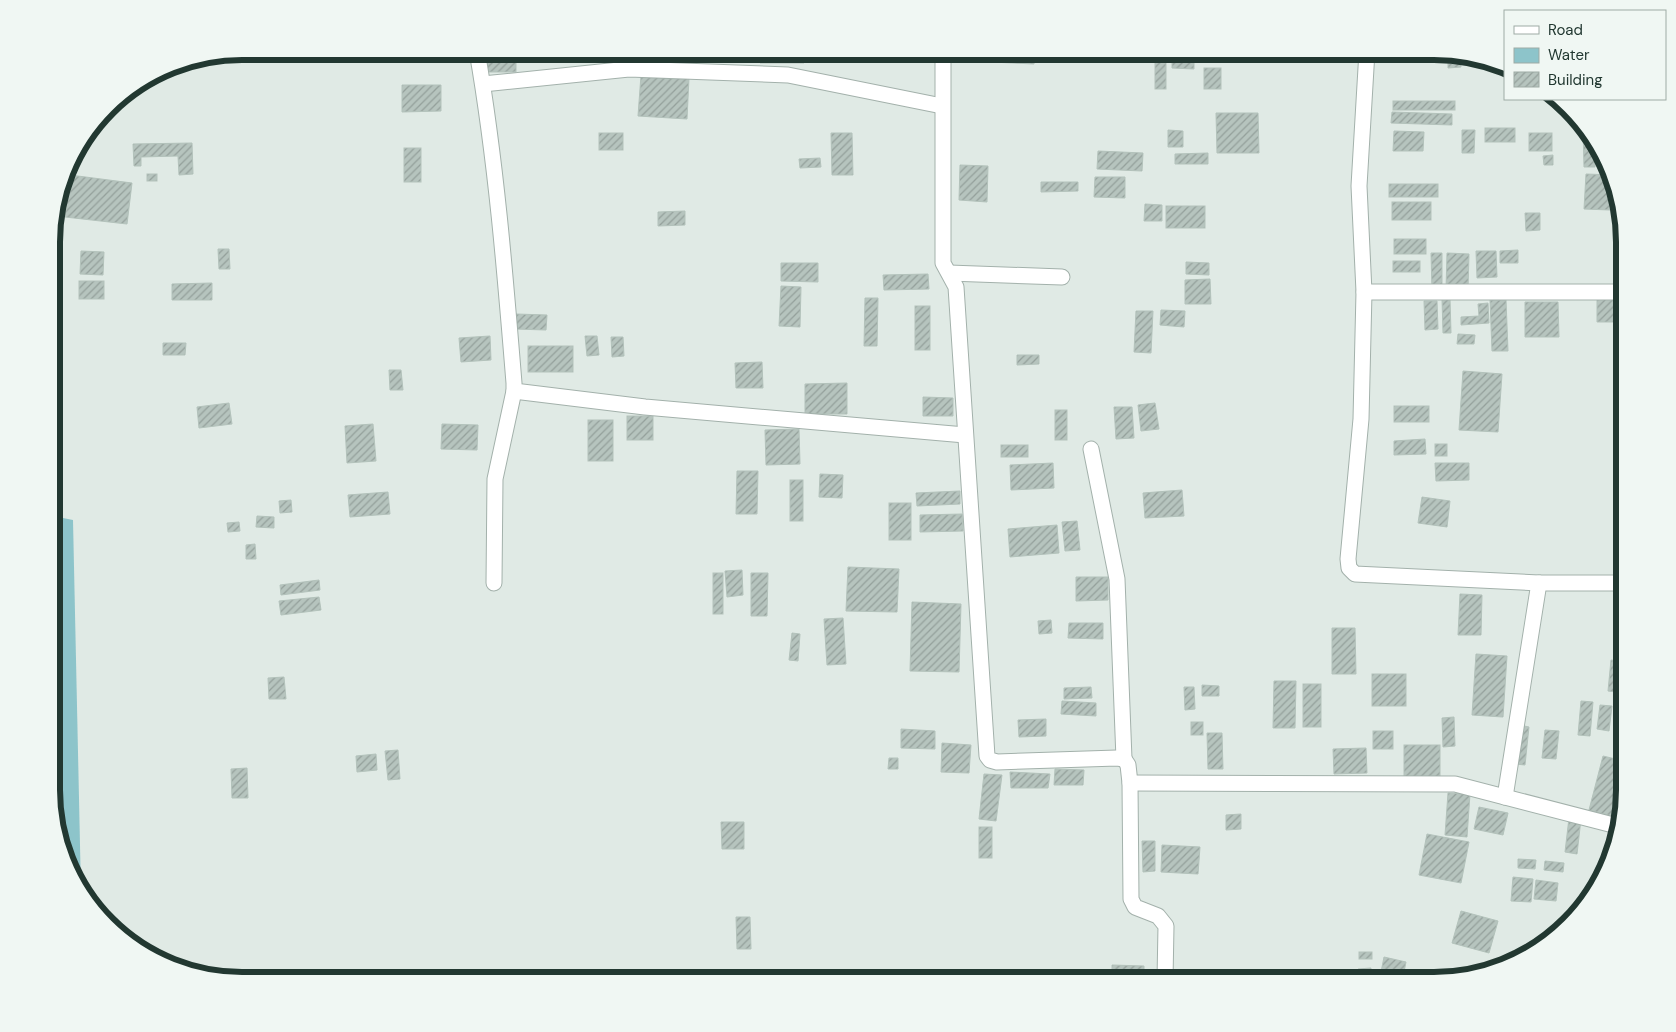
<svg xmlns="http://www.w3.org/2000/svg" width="1676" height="1032" font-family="'DM Sans',sans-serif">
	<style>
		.water { fill: #8dc4ca }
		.building { fill: url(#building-hatch); stroke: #b3c2bb }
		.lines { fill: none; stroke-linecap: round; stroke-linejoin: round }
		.street-casing { stroke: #a3b1ab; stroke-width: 17 }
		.street { stroke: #fff; stroke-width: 15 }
		.rim { fill: none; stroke: #223831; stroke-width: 6 }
	</style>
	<defs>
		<pattern id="building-hatch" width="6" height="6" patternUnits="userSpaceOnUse" patternTransform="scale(1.25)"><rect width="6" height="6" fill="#b6c4be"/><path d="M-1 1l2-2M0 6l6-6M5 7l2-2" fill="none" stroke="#94a09b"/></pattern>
	</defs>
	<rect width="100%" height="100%" fill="#e0eae5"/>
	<polygon class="water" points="53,516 73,520 81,891 53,814"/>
	<g class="building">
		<polygon points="487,51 516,51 516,72 486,72"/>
		<polygon points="545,51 589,51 590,57 546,61"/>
		<polygon points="761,51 804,51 804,63 760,63"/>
		<polygon points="992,51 1035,51 1034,64 991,62"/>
		<polygon points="1411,51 1435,51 1436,61 1411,61"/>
		<rect x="1155" y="52" width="11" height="37"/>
		<polygon points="1172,52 1194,52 1194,69 1172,68"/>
		<polygon points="1448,53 1460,55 1461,67 1448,68"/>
		<rect x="1204" y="68" width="17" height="21"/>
		<polygon points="641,75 689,78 687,119 638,116"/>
		<polygon points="402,85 441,85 441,111 402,112"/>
		<rect x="1393" y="101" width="62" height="9"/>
		<polygon points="1392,112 1452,114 1452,125 1391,123"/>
		<polygon points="1216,113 1258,113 1259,153 1217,153"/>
		<rect x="1485" y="128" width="30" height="14"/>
		<polygon points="1583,129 1593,136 1595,140 1595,167 1584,167"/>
		<polygon points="1168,130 1183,131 1183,147 1168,147"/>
		<polygon points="1462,130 1475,130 1474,153 1462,153"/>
		<polygon points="1394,131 1424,132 1423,151 1393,151"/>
		<rect x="599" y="133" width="24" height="17"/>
		<polygon points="831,133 852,133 853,175 832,175"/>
		<rect x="1529" y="133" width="23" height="18"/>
		<polygon points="192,143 193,174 179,175 178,156 141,157 141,166 134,166 133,144"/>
		<rect x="404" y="148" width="17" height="34"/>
		<polygon points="1098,151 1143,153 1142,171 1097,169"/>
		<polygon points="1208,153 1208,164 1175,164 1175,154"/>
		<polygon points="1601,154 1610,171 1602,171"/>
		<polygon points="1553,155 1553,165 1544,165 1543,156"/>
		<polygon points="820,158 821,167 800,168 799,159"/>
		<polygon points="960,165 988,166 987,202 959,200"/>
		<rect x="147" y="174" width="10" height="7"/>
		<polygon points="1586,174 1612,175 1610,210 1584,209"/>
		<polygon points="70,175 132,183 127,224 65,217"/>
		<polygon points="1095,177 1125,177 1125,198 1094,197"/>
		<polygon points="1041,182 1078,182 1078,191 1041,192"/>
		<rect x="1389" y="184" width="49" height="13"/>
		<rect x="1392" y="202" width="39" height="18"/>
		<polygon points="1145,204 1162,205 1162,221 1144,221"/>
		<rect x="1166" y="206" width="39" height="22"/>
		<polygon points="685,211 685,225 658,226 658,212"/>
		<polygon points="1525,213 1540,213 1540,230 1526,231"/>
		<rect x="1394" y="239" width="32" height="15"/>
		<polygon points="218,249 229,249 230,269 219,269"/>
		<polygon points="1518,250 1518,263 1500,263 1500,251"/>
		<polygon points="81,251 104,252 103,275 80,274"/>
		<polygon points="1476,251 1496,251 1497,277 1477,278"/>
		<polygon points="1431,253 1442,253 1442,291 1432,291"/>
		<polygon points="1447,253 1469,254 1468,290 1446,290"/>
		<rect x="1393" y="261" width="27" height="11"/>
		<polygon points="1186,262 1209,263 1209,275 1186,274"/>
		<polygon points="781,263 818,263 818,282 781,281"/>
		<polygon points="928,274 929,289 884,290 883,275"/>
		<polygon points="1210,279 1211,304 1185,304 1185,280"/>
		<rect x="79" y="281" width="25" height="18"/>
		<polygon points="212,283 212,300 172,300 172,284"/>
		<polygon points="781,286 801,287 800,327 779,326"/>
		<polygon points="1597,297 1616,297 1615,322 1597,322"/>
		<polygon points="865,298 878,298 877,346 864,346"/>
		<polygon points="1442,299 1450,299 1451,333 1443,333"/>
		<polygon points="1490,300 1506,300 1508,351 1492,351"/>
		<polygon points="1424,301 1437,301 1438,329 1425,330"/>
		<polygon points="1525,302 1558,302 1559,337 1525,337"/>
		<polygon points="1488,303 1489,323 1461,325 1461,317 1479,316 1478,304"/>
		<rect x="915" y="306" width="15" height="44"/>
		<polygon points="1161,310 1185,311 1184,327 1160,325"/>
		<polygon points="1136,311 1153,311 1151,353 1134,352"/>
		<polygon points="516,314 547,315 546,330 515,329"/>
		<polygon points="1458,334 1475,335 1474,344 1457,344"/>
		<polygon points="490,336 491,360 461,362 459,338"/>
		<polygon points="585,336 597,336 599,355 587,356"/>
		<polygon points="611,337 623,337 624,356 612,357"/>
		<polygon points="163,343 186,343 185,355 163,355"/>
		<rect x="528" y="346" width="45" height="26"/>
		<polygon points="1622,348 1624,348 1624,387 1623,387"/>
		<polygon points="1017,355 1039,355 1039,364 1017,365"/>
		<polygon points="762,362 763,388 736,388 735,363"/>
		<polygon points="389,370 401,370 403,390 390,390"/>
		<polygon points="1463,371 1502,374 1498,432 1459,430"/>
		<polygon points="847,383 847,414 805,414 805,384"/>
		<polygon points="923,397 953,398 953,416 923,416"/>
		<polygon points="229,403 232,424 199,428 197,407"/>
		<polygon points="1155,403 1159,429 1141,431 1138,405"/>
		<rect x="1394" y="406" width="35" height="16"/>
		<polygon points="1114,407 1132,407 1134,438 1116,439"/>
		<rect x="1055" y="410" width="12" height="30"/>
		<rect x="627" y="416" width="26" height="24"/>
		<rect x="588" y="420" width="25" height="41"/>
		<polygon points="373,424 376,461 347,463 345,426"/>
		<polygon points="442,424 478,425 477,450 441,449"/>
		<polygon points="799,429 800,464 766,465 765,430"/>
		<polygon points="1425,439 1426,454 1394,455 1394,441"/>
		<rect x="1435" y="444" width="12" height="12"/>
		<rect x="1001" y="445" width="27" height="12"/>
		<polygon points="1053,463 1054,488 1011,490 1010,465"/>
		<polygon points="1435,463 1469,463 1469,480 1436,481"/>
		<polygon points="737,471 758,471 757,514 736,514"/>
		<polygon points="820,474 843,475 842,498 819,497"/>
		<rect x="790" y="480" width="13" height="41"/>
		<polygon points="1182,490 1184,516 1145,518 1143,493"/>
		<polygon points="960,491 960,504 917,506 916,493"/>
		<polygon points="388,492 390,514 350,517 348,495"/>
		<polygon points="1422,497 1450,501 1447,527 1418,523"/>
		<polygon points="291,500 292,512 280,513 279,501"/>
		<rect x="889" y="503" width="22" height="37"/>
		<polygon points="962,514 963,531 920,532 920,515"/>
		<polygon points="257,516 274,517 274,528 256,527"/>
		<polygon points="1077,521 1080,550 1065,551 1062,522"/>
		<polygon points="239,522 240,531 228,532 227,523"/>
		<polygon points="1057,525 1059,553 1010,557 1008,529"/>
		<polygon points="255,544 256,559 246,559 246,545"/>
		<polygon points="848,567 899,569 897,612 846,611"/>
		<polygon points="742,570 743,595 727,597 725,571"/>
		<rect x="713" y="573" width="10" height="41"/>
		<polygon points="751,573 768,573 767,616 751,616"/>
		<polygon points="1076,577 1108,577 1108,600 1076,601"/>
		<polygon points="319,580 320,590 281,595 280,585"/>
		<polygon points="1460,594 1482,595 1481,635 1458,635"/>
		<polygon points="319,597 321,610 281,615 279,601"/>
		<polygon points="912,602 961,604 959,672 910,671"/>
		<polygon points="843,618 846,664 827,665 824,619"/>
		<polygon points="1051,620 1052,633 1039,634 1038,621"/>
		<polygon points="1069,623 1103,623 1103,639 1068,638"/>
		<polygon points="1332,628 1355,628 1356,674 1332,674"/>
		<polygon points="792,633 800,634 798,661 789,660"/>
		<polygon points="1476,654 1507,656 1503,717 1472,715"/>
		<polygon points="1611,660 1624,662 1624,693 1608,691"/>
		<rect x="1372" y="674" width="34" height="32"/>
		<polygon points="284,677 286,699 269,699 268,678"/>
		<polygon points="1274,681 1296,681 1295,728 1273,728"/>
		<rect x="1303" y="684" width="18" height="43"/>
		<polygon points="1202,685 1219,686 1219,696 1202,696"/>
		<polygon points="1091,687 1092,698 1064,699 1064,688"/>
		<polygon points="1184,687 1194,687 1195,709 1185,710"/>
		<polygon points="1062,701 1096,703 1096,716 1061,714"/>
		<polygon points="1581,701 1593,702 1590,736 1578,735"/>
		<polygon points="1600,705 1612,706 1609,731 1597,729"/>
		<polygon points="1454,717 1455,746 1443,747 1442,718"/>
		<polygon points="1046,719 1046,736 1019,737 1018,720"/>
		<rect x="1191" y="722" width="12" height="13"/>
		<polygon points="1520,725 1529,727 1525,765 1515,764"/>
		<polygon points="901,729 935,731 935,749 901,748"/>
		<polygon points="1545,730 1559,731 1556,759 1542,758"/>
		<rect x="1373" y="731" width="20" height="18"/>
		<polygon points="1207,733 1222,733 1223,769 1208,769"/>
		<polygon points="942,743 971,745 969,773 941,772"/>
		<rect x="1404" y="745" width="36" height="35"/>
		<polygon points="1366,748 1367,773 1334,774 1333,749"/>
		<polygon points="398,750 400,779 388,780 385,751"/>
		<polygon points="376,754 377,770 357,772 356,756"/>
		<polygon points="1603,756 1624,761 1624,802 1619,818 1589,810"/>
		<polygon points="889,758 898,758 898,769 888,769"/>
		<polygon points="247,768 248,798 232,798 231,769"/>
		<polygon points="1055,769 1084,770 1083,785 1054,785"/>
		<polygon points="1010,772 1050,774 1048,788 1011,788"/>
		<polygon points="984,774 1002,775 996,821 979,819"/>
		<polygon points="1448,793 1470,794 1467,837 1445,835"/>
		<polygon points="1479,807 1508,813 1503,835 1474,829"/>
		<polygon points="1241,814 1241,829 1226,830 1226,815"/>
		<polygon points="1569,818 1581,819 1577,854 1565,852"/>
		<polygon points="721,822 744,822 744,849 722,849"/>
		<rect x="979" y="827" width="13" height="31"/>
		<polygon points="1427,834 1469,842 1461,883 1419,875"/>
		<polygon points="1142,841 1155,841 1155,871 1143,872"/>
		<polygon points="1162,845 1200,847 1198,874 1161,872"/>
		<polygon points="1518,859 1536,860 1535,869 1518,868"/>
		<polygon points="1545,861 1564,863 1563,872 1544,870"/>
		<polygon points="1513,877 1533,879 1531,902 1511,901"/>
		<polygon points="1536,880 1558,883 1556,901 1534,899"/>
		<polygon points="1461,911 1498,921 1489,953 1452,943"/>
		<polygon points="736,917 750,917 751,949 737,949"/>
		<rect x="1359" y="952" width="13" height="7"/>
		<polygon points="1384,957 1406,962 1403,977 1381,972"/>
		<polygon points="1112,965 1144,966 1144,980 1112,980"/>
		<polygon points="1371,968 1371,977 1358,978 1358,969"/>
		<polygon points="1442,973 1457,977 1440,980"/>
	</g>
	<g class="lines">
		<g class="street-casing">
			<g id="street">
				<path d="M477 51C496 161 505 272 514 383V391L495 479 494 583"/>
				<polyline points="943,51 943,263 956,287 987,756 990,760 997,762 1117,758 1124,759 1128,765 1130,783 1131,899 1135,907 1158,916 1166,926 1165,980"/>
				<polyline points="1367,51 1359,186 1364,292 1361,419 1348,559 1349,568 1355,574 1539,583 1624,583"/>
				<polyline points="483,84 629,69 788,75 942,106"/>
				<polyline points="949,273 1062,277"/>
				<polyline points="1364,292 1624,292"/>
				<polyline points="514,391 645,407 965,435"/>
				<polyline points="1091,449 1117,579 1124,759"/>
				<polyline points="1130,783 1455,784 1617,826"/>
				<polyline points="1505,797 1539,583"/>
			</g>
		</g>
		<use href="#street" class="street"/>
	</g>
	<path d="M0 0H1676V1032H0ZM242 60H1434A182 182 0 0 1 1616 242V790A182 182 0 0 1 1434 972H242A182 182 0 0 1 60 790V242A182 182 0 0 1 242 60Z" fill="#f0f7f3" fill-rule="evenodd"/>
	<path class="rim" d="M242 60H1434A182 182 0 0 1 1616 242V790A182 182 0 0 1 1434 972H242A182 182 0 0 1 60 790V242A182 182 0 0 1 242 60Z"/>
	<rect x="1504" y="10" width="162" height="90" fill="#f0f7f3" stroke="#9eaba5"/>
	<rect x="1514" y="26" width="25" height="8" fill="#ffffff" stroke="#9eaba5"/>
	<text x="1548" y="35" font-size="15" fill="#223831">Road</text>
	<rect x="1514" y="48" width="25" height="15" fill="#8dc4ca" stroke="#9eaba5"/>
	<text x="1548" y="60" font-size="15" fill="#223831">Water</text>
	<rect x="1514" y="72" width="25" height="15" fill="url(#building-hatch)" stroke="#9eaba5"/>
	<text x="1548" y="85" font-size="15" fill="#223831">Building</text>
</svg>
